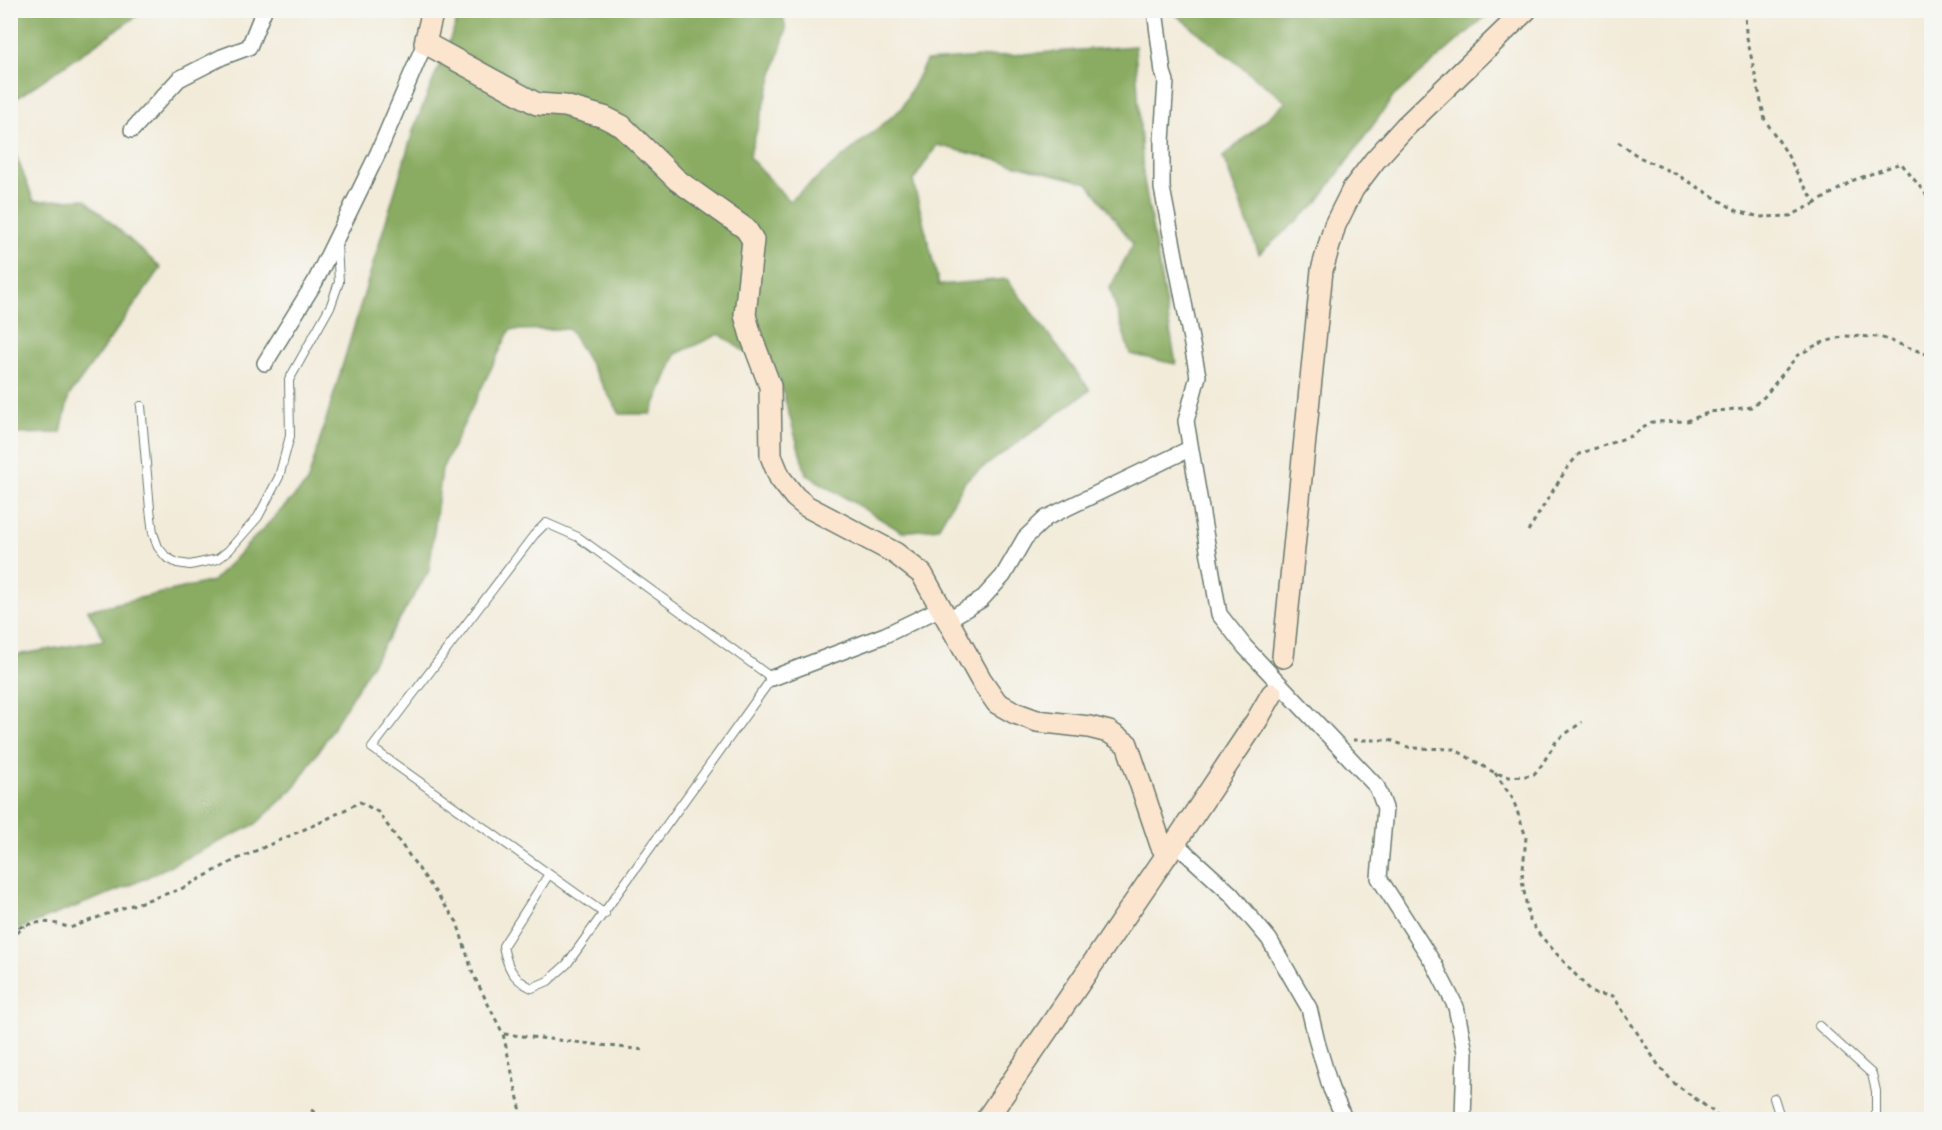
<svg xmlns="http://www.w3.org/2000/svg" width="1942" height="1130" font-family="Caveat,sans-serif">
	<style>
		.forest { fill: #8aac62; stroke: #54744b; stroke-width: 1.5 }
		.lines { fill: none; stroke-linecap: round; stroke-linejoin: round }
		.lane-casing { stroke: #697a6e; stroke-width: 10 }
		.street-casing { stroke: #697a6e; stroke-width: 18 }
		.secondary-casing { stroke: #697a6e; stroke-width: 24 }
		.path { stroke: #697a6e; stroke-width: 3; stroke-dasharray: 4.5 4.5; stroke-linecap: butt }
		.lane { stroke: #fff; stroke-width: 8 }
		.street { stroke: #fff; stroke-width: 15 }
		.secondary { stroke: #fce5cf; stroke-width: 21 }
	</style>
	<rect width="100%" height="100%" fill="#f6f6f2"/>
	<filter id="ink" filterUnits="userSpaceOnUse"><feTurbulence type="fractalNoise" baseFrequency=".0167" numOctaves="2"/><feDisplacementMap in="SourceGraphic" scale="12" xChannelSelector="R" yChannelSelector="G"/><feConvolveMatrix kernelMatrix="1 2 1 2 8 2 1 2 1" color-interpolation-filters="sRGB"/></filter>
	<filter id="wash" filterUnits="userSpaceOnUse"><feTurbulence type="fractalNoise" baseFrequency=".008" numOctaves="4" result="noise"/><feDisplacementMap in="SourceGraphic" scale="24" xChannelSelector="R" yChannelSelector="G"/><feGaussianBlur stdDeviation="1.35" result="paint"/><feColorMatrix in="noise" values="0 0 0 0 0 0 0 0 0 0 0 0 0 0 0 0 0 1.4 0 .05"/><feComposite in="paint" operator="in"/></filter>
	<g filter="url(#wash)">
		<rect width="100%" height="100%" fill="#f2ebd9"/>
		<g class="forest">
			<polygon points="11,10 144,10 144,11 11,102"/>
			<polygon points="460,11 782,11 786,30 749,157 789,201 901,109 926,61 1135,46 1143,174 1176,364 1130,354 1110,288 1133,244 1088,183 937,145 913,181 939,285 1007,279 1090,390 966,480 938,528 902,532 806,474 778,375 719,334 676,354 651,414 620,414 569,329 510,330 442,469 429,571 320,749 294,788 256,824 131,885 11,932 11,656 104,640 88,610 213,581 307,483 414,128 460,14"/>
			<polygon points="1177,11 1177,10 1492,11 1394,96 1317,203 1259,254 1223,157 1286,102 1175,14"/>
			<polygon points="11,143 34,201 85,199 161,268 69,396 61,433 11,434"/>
		</g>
	</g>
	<g filter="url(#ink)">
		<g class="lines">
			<g class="lane-casing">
				<g id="lane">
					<polyline points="141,406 150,509 153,533 158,547 166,557 177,563 190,565 218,559 229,550 258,517 279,477 290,436 289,380 331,305 339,282 337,244"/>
					<path d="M549 874 503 946C507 966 512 979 532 988L548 981 567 964 772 678 578 537 546 523 534 535 372 748 605 914"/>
					<polyline points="1819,1026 1872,1074 1876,1091 1876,1120"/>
					<polyline points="1774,1098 1781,1120"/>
				</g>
			</g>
			<g class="street-casing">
				<g id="street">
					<polyline points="1155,10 1163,72 1166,81 1162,141 1162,188 1198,376 1186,421 1219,614 1245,647 1377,787 1385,808 1379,878 1434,964 1456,1007 1465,1052 1463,1120"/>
					<polyline points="132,130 179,79 222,57 249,47 264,10"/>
					<polyline points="265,363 315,282 378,153 425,43"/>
					<polyline points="947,620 981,600 1003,576 1025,538 1046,518 1189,449"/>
					<polyline points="772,678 885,635 941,608"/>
					<polyline points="1175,843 1231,894 1269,939 1309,1008 1317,1042 1331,1089 1345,1120"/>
				</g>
			</g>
			<g class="secondary-casing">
				<g id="secondary">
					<polyline points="433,10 425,43 537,104 565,106 604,117 622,126 677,180 746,229 753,240 745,315 751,336 770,386 771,456 780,478 795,497 806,506 895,553 922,574 981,680 997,703 1015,713 1037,721 1089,727 1109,732 1127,744 1161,845 1167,855"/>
					<polyline points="1283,657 1322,270 1335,225 1353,189 1375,160 1405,127 1526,10"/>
					<polyline points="986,1120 1175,843 1257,720 1272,694"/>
				</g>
			</g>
			<g class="path">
				<polyline points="1745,10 1746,33 1765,120 1786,152 1801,181 1816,203 1854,180 1901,163 1932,202"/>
				<polyline points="1618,142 1639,157 1676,174 1737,211 1760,217 1790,216 1816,203"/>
				<polyline points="1528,531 1567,468 1579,454 1631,436 1652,422 1687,421 1710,412 1751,407 1764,397 1797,356 1818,344 1845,336 1880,337 1932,356"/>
				<polyline points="1353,740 1390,740 1411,748 1454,749 1495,773 1509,777 1526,776 1534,774 1541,766 1557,740 1582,722"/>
				<polyline points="1495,773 1513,799 1526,837 1522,880 1529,919 1539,934 1592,993 1613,996 1659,1066 1674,1083 1715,1113 1719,1120"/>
				<path d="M10 931C34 921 47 919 70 928L120 909 181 889 235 860 323 821 360 802 378 812 457 922 473 974 503 1034 523 1120"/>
				<polyline points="10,939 25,926"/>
				<polyline points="504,1034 645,1050"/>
				<polyline points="311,1110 329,1120"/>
			</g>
			<use href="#lane" class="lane"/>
			<use href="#street" class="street"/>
			<use href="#secondary" class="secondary"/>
		</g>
	</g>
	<rect width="1942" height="1130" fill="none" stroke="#f6f6f2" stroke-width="36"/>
</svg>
